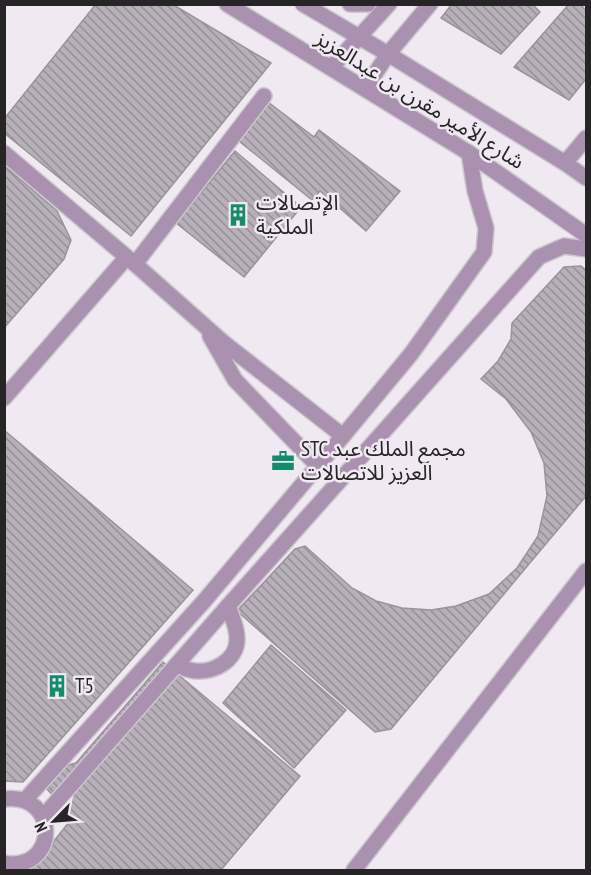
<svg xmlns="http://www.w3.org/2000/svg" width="591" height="875" font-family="'PT Sans Narrow','Noto Sans Arabic',sans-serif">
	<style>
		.building { fill: url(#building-back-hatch); stroke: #9a939b; stroke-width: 1.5 }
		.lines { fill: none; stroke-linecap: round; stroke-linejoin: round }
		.minor-casing { stroke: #ccc6cd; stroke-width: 18 }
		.minor { stroke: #a991af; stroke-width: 15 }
		.labels { text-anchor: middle; stroke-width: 5; stroke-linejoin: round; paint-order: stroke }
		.street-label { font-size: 21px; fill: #262427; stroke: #f0e9f2 }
		.poi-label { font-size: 21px; fill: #262427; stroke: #f0e9f2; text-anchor: start }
	</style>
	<defs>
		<pattern id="building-back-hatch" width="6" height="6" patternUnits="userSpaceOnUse" patternTransform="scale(1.5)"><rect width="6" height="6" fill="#b7b0b9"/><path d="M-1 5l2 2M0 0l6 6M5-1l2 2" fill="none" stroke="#958f96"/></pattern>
	</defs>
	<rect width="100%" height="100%" fill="#f0e9f2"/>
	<g class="building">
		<polygon points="96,4 172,4 271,63 131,236 4,133 4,119"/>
		<polygon points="452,4 532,4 540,12 501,54 441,18"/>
		<polygon points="569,4 580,4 586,11 586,79 569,100 514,67"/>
		<polygon points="268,102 314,137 319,130 400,191 366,231 320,191 312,200 239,141"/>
		<polygon points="235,151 301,207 244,277 176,223"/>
		<polygon points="4,165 57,211 71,240 64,259 4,328"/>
		<polygon points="581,266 586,270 586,496 391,729 375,732 237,611 295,549 305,546 352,588 376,601 402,608 431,610 456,606 489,594 517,568 538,536 547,496 544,463 531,432 506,399 481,379 498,361 511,339 512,323 564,267"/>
		<polygon points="4,430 193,590 23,782 4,781"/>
		<polygon points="271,645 346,710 294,768 223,703"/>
		<polygon points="163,662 300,776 221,870 31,870 73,817 46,788 65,766 76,763"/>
	</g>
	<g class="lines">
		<g class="minor-casing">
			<g id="minor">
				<polyline points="227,4 469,153 586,235"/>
				<polyline points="303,4 388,54 565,163 586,178"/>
				<polyline points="350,4 368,4"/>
				<polyline points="331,68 389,4"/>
				<polyline points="365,89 388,54 430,4"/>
				<polyline points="4,153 135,264 224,343 343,436"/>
				<polyline points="565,163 586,138"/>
				<polyline points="135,264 264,96"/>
				<polyline points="210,336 235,380 318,466"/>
				<polyline points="4,398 126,258"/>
				<path d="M177 665C181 666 185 669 190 670 211 675 238 661 237 638 237 627 232 617 228 606"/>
				<path d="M4 799C61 792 58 873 4 863"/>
				<polyline points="25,800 205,600 343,436 411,354 484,252 486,228 475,191 469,153"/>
				<polyline points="43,817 228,606 539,257 564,246 586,249"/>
				<polyline points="354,870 586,571"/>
			</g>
		</g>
		<use href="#minor" class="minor"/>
	</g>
	<defs>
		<g id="building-bare" transform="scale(1.8)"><path d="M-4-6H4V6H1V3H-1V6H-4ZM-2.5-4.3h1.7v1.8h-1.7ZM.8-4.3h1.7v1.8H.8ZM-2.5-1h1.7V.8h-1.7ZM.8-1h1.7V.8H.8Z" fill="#158b6d" stroke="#f0e9f2" stroke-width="2.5" paint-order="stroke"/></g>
		<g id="office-bare" transform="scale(1.8)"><path d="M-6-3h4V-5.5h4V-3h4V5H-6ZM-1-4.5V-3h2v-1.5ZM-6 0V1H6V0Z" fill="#158b6d" stroke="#f0e9f2" stroke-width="2.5" paint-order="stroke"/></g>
	</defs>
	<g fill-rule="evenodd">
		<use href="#building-bare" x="238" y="215"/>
		<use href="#office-bare" x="283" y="461"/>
		<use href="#building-bare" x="57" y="686"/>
	</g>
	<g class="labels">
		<g class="street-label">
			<text transform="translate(420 100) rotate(32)" y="7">شارع الأمير مقرن بن عبدالعزيز</text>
		</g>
		<g class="poi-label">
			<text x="256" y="210">الإتصالات<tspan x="256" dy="24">الملكية</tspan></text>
			<text x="301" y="456">STC مجمع الملك عبد<tspan x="301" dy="24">العزيز للاتصالات</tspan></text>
			<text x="75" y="693">T5</text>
		</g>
	</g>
	<rect width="591" height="875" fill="none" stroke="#262427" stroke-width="12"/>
	<g transform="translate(54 821) rotate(245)" stroke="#f0e9f2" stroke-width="4.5" paint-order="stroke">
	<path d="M0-4.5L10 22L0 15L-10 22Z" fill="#262427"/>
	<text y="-9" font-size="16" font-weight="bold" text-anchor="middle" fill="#262427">N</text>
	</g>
</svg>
